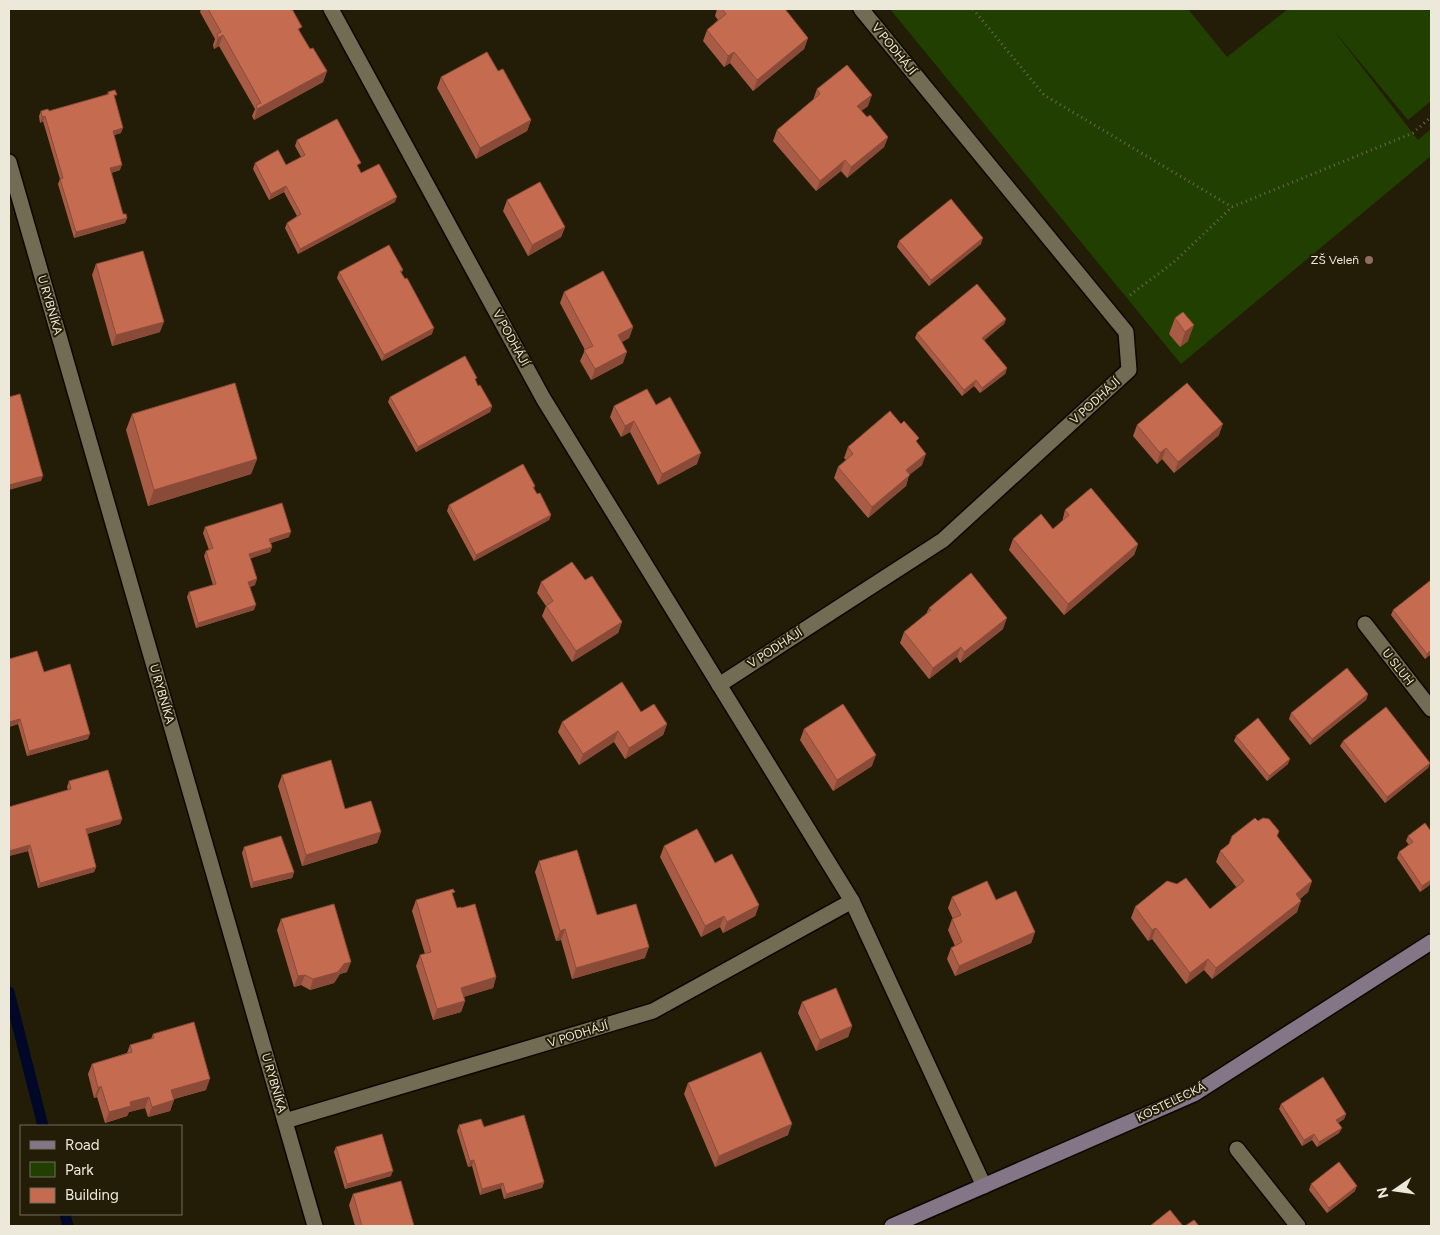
<svg xmlns="http://www.w3.org/2000/svg" width="1440" height="1235" font-family="Figtree,sans-serif">
	<style>
		.green { fill: #214000 }
		.lines { fill: none; stroke-linecap: round; stroke-linejoin: round }
		.stream { stroke: #000727; stroke-width: 11 }
		.street-casing { stroke: #0c0700; stroke-width: 18 }
		.secondary-casing { stroke: #0c0700; stroke-width: 18 }
		.path { stroke: #6c6754; stroke-width: 3; stroke-dasharray: 1 4; stroke-linecap: butt }
		.street { stroke: #726c54; stroke-width: 15 }
		.secondary { stroke: #847687; stroke-width: 15 }
		.wall { fill: #a95c45 }
		.shaded-wall { fill: #894b38 }
		.building { fill: #c46b50; stroke: #894b38 }
		.education-dot { fill: #8d6e63; stroke: #231d07; stroke-width: 2 }
		.labels { text-anchor: middle; stroke-width: 4; stroke-linejoin: round; paint-order: stroke }
		.street-label { font-size: 12px; fill: #ece9db; stroke: #231d07 }
		.poi-label { font-size: 12px; fill: #ece9db; stroke: #231d07; text-anchor: end }
	</style>
	<rect width="100%" height="100%" fill="#231d07"/>
	<polygon class="green" points="890,9 1188,9 1227,57 1288,9 1431,9 1431,101 1408,120 1331,27 1418,140 1431,129 1431,156 1181,364"/>
	<g class="lines">
		<g class="stream">
			<polyline points="9,992 43,1126"/>
			<polyline points="65,1214 68,1226"/>
		</g>
		<g class="street-casing">
			<g id="street">
				<polyline points="331,9 543,398 852,901 984,1186"/>
				<polyline points="9,162 315,1226"/>
				<polyline points="1365,624 1431,709"/>
				<polyline points="719,685 943,540 1129,370 1126,332 861,9"/>
				<polyline points="285,1121 653,1011 852,901"/>
				<polyline points="1237,1149 1298,1226"/>
			</g>
		</g>
		<g class="secondary-casing">
			<polyline id="secondary" points="892,1226 1194,1094 1431,942"/>
		</g>
		<g class="path">
			<polyline points="973,9 1044,95 1232,207"/>
			<polyline points="1130,295 1174,262 1232,207 1413,133 1431,117"/>
		</g>
		<use href="#street" class="street"/>
		<use href="#secondary" class="secondary"/>
	</g>
	<g class="wall">
		<polygon points="201,9 292,9 300,32 310,49 327,71 323,82 254,120 252,116 255,109 219,46 214,49 213,45 215,39 200,12"/>
		<polygon points="717,9 779,9 808,38 804,49 753,91 730,63 724,67 703,41 707,30 718,20 715,16"/>
		<polygon points="498,71 531,120 527,131 476,159 437,88 441,77"/>
		<polygon points="817,89 868,106 861,111 867,117 888,137 884,147 847,178 841,171 816,191 773,141 777,130 813,100"/>
		<polygon points="108,92 115,99 121,133 114,135 120,170 111,173 123,214 127,218 125,223 74,238 58,184 60,179 43,121 40,123 39,116 41,111 49,111 107,95"/>
		<polygon points="297,140 359,169 361,173 395,202 298,254 285,228 287,223 297,216 284,192 269,200 253,169 255,163 286,165 301,157 295,146"/>
		<polygon points="507,200 565,227 561,237 528,256 503,211"/>
		<polygon points="899,241 981,244 929,286 897,247"/>
		<polygon points="96,264 160,332 112,346 92,275"/>
		<polygon points="403,270 401,273 432,334 382,361 337,278 339,272"/>
		<polygon points="564,292 633,327 629,338 622,342 623,363 591,380 580,361 585,350 560,303"/>
		<polygon points="1183,312 1188,341 1180,347 1169,334 1175,318"/>
		<polygon points="1006,319 1004,324 984,340 1007,368 1005,374 980,393 974,386 962,396 915,338 917,333"/>
		<polygon points="476,381 478,386 492,406 490,412 416,452 388,402 390,397"/>
		<polygon points="614,406 697,464 658,485 630,432 621,437 610,417"/>
		<polygon points="132,414 257,459 251,474 148,506 126,430"/>
		<polygon points="1137,425 1219,435 1174,473 1162,459 1157,464 1133,436"/>
		<polygon points="917,442 922,465 909,475 906,486 868,518 834,478 838,467 846,460 844,458 848,447"/>
		<polygon points="535,486 534,489 551,515 549,520 474,561 447,511 449,505"/>
		<polygon points="1065,510 1138,544 1134,555 1064,615 1009,550 1013,539 1053,529 1062,522"/>
		<polygon points="205,527 289,537 271,543 272,547 270,552 250,558 255,585 250,587 254,610 196,628 187,597 189,592 213,585 204,556 206,551 209,550 203,533"/>
		<polygon points="585,580 622,622 618,633 572,662 542,616 546,606 537,593 541,582"/>
		<polygon points="1431,580 1431,654 1425,659 1391,615 1393,610"/>
		<polygon points="929,608 1003,629 960,663 957,657 929,679 900,643 904,632 926,614"/>
		<polygon points="44,672 88,739 27,756 18,724 9,727"/>
		<polygon points="1368,694 1366,700 1310,745 1289,719 1291,713"/>
		<polygon points="641,712 667,724 663,735 625,759 614,742 579,765 558,732 562,722"/>
		<polygon points="804,729 872,766 833,791 800,740"/>
		<polygon points="1236,736 1288,764 1267,781 1234,741"/>
		<polygon points="1343,741 1430,763 1428,768 1385,803 1340,746"/>
		<polygon points="282,775 345,809 381,832 377,843 302,866 278,786"/>
		<polygon points="69,781 122,819 120,824 87,834 96,867 94,872 38,888 28,851 9,856 9,807 68,790 67,787"/>
		<polygon points="1258,821 1277,836 1312,881 1308,892 1300,899 1297,912 1212,979 1204,970 1186,984 1152,939 1148,941 1131,918 1135,907 1210,909 1237,888 1216,862 1220,851"/>
		<polygon points="1430,830 1431,884 1420,892 1397,858 1399,852 1409,845 1406,841 1408,836"/>
		<polygon points="664,846 715,863 759,905 755,916 723,933 720,927 701,937 660,857"/>
		<polygon points="244,847 294,872 292,878 251,888 242,853"/>
		<polygon points="539,861 597,915 645,958 572,979 561,940 556,941 535,872"/>
		<polygon points="453,896 457,908 496,977 493,988 463,997 465,1001 461,1012 433,1020 416,966 420,955 425,954 412,911 416,900"/>
		<polygon points="952,897 996,900 1035,932 1031,943 955,976 947,959 951,948 955,946 948,930 952,919 953,919 948,908"/>
		<polygon points="281,919 347,972 340,974 334,983 310,990 301,985 294,987 277,930"/>
		<polygon points="802,1002 852,1026 848,1037 816,1051 798,1013"/>
		<polygon points="153,1034 206,1090 174,1099 170,1111 148,1117 145,1108 129,1112 127,1116 105,1123 97,1097 94,1098 88,1074 92,1064 127,1053 130,1045 151,1039"/>
		<polygon points="688,1083 788,1135 715,1167 684,1094"/>
		<polygon points="1281,1104 1346,1114 1344,1119 1338,1123 1342,1128 1339,1133 1317,1147 1312,1140 1302,1146 1279,1109"/>
		<polygon points="459,1125 484,1127 544,1182 542,1188 504,1199 501,1188 480,1195 472,1166 468,1167 457,1131"/>
		<polygon points="336,1147 391,1176 345,1189 334,1152"/>
		<polygon points="1311,1184 1355,1191 1327,1213 1309,1190"/>
		<polygon points="353,1194 414,1226 355,1226 349,1205"/>
	</g>
	<g class="shaded-wall">
		<polygon points="223,35 219,46 214,49 218,38"/>
		<polygon points="808,38 804,49 753,91 757,80"/>
		<polygon points="734,52 730,63 724,67 728,56"/>
		<polygon points="327,71 323,82 254,120 257,109"/>
		<polygon points="872,95 868,106 853,117 857,106"/>
		<polygon points="45,116 43,121 40,123 42,117"/>
		<polygon points="531,120 527,131 476,159 480,148"/>
		<polygon points="123,128 121,133 111,136 113,131"/>
		<polygon points="888,137 884,147 847,178 851,167"/>
		<polygon points="845,160 841,171 816,191 820,181"/>
		<polygon points="122,165 120,170 108,174 110,168"/>
		<polygon points="286,186 284,192 269,200 271,194"/>
		<polygon points="397,197 395,202 298,254 300,249"/>
		<polygon points="127,218 125,223 74,238 76,232"/>
		<polygon points="565,227 561,237 528,256 532,245"/>
		<polygon points="983,238 981,244 929,286 931,280"/>
		<polygon points="1006,319 1004,324 980,344 982,338"/>
		<polygon points="164,322 160,332 112,346 116,335"/>
		<polygon points="1194,325 1188,341 1180,347 1185,332"/>
		<polygon points="633,327 629,338 614,346 618,335"/>
		<polygon points="434,328 432,334 382,361 384,355"/>
		<polygon points="627,352 623,363 591,380 595,369"/>
		<polygon points="1007,368 1005,374 980,393 982,388"/>
		<polygon points="976,380 974,386 962,396 964,390"/>
		<polygon points="492,406 490,412 416,452 418,447"/>
		<polygon points="634,421 630,432 621,437 625,426"/>
		<polygon points="1223,424 1219,435 1174,473 1178,462"/>
		<polygon points="1166,448 1162,459 1157,464 1160,453"/>
		<polygon points="701,453 697,464 658,485 662,474"/>
		<polygon points="926,454 922,465 909,475 906,486 868,518 872,507 906,470"/>
		<polygon points="257,459 251,474 148,506 154,490"/>
		<polygon points="43,476 41,481 9,490 9,485"/>
		<polygon points="551,515 549,520 474,561 476,555"/>
		<polygon points="291,532 289,537 267,544 269,539"/>
		<polygon points="1138,544 1134,555 1064,615 1068,604"/>
		<polygon points="272,547 270,552 247,560 249,554"/>
		<polygon points="257,579 255,585 246,588 248,582"/>
		<polygon points="256,605 254,610 196,628 198,623"/>
		<polygon points="1007,618 1003,629 960,663 964,652"/>
		<polygon points="622,622 618,633 572,662 576,651"/>
		<polygon points="961,647 957,657 929,679 933,668"/>
		<polygon points="1431,650 1431,654 1425,659 1427,654"/>
		<polygon points="1368,694 1366,700 1310,745 1312,739"/>
		<polygon points="20,719 18,724 9,727 9,722"/>
		<polygon points="667,724 663,735 625,759 629,748"/>
		<polygon points="618,731 614,742 579,765 583,754"/>
		<polygon points="90,734 88,739 27,756 29,751"/>
		<polygon points="876,755 872,766 833,791 837,780"/>
		<polygon points="1290,759 1288,764 1267,781 1269,776"/>
		<polygon points="1430,763 1428,768 1385,803 1387,797"/>
		<polygon points="122,819 120,824 84,835 86,829"/>
		<polygon points="381,832 377,843 302,866 306,855"/>
		<polygon points="30,845 28,851 9,856 9,851"/>
		<polygon points="96,867 94,872 38,888 40,883"/>
		<polygon points="294,872 292,878 251,888 253,882"/>
		<polygon points="1431,880 1431,884 1420,892 1422,886"/>
		<polygon points="1312,881 1308,892 1292,905 1296,894"/>
		<polygon points="1301,901 1297,912 1212,979 1216,968"/>
		<polygon points="759,905 755,916 723,933 727,922"/>
		<polygon points="724,916 720,927 701,937 705,926"/>
		<polygon points="1156,928 1152,939 1148,941 1152,930"/>
		<polygon points="565,929 561,940 556,941 560,931"/>
		<polygon points="1035,932 1031,943 955,976 959,966"/>
		<polygon points="649,947 645,958 572,979 576,968"/>
		<polygon points="1208,959 1204,970 1186,984 1190,973"/>
		<polygon points="351,962 347,972 340,974 334,983 310,990 313,979 344,964"/>
		<polygon points="305,975 301,985 294,987 298,976"/>
		<polygon points="496,977 493,988 457,999 461,988"/>
		<polygon points="465,1001 461,1012 433,1020 437,1009"/>
		<polygon points="852,1026 848,1037 816,1051 820,1040"/>
		<polygon points="210,1079 206,1090 167,1101 171,1090"/>
		<polygon points="101,1086 97,1097 94,1098 98,1088"/>
		<polygon points="149,1097 145,1108 129,1112 127,1116 105,1123 109,1112 130,1102"/>
		<polygon points="174,1100 170,1111 148,1117 152,1107"/>
		<polygon points="1346,1114 1344,1119 1334,1126 1336,1120"/>
		<polygon points="792,1124 788,1135 715,1167 719,1156"/>
		<polygon points="1342,1128 1339,1133 1317,1147 1319,1142"/>
		<polygon points="1314,1134 1312,1140 1302,1146 1304,1140"/>
		<polygon points="474,1160 472,1166 468,1167 470,1161"/>
		<polygon points="393,1171 391,1176 345,1189 347,1184"/>
		<polygon points="544,1182 542,1188 504,1199 506,1194"/>
		<polygon points="503,1183 501,1188 480,1195 482,1189"/>
		<polygon points="1357,1186 1355,1191 1327,1213 1329,1208"/>
	</g>
	<g class="building">
		<polygon points="208,9 292,9 302,27 298,29 310,49 313,48 327,71 257,109 256,105 261,103 223,35 218,38 217,34 221,32"/>
		<polygon points="722,9 779,9 780,10 781,9 785,9 808,38 757,80 734,52 728,56 707,30 726,14"/>
		<polygon points="487,52 498,71 503,69 531,120 480,148 441,77"/>
		<polygon points="847,65 872,95 857,106 867,117 870,115 888,137 851,167 845,160 820,181 777,130 820,94 817,89"/>
		<polygon points="115,90 117,95 114,95 123,128 113,131 122,165 110,168 123,214 126,214 127,218 76,232 60,179 63,178 45,116 42,117 41,111 48,109 49,111 109,94 108,92"/>
		<polygon points="337,119 361,163 357,165 361,173 379,164 397,197 300,249 287,223 301,214 286,186 271,194 255,163 278,150 286,165 305,155 297,140"/>
		<polygon points="540,182 565,227 532,245 507,200"/>
		<polygon points="951,199 983,238 931,280 899,241"/>
		<polygon points="389,245 403,270 400,271 405,279 407,278 434,328 384,355 339,272"/>
		<polygon points="143,251 164,322 116,335 96,264"/>
		<polygon points="603,271 633,327 618,335 627,352 595,369 584,350 593,346 564,292"/>
		<polygon points="977,284 1006,319 982,338 1007,368 982,388 976,380 964,390 917,333"/>
		<polygon points="1183,312 1194,325 1185,332 1175,318"/>
		<polygon points="465,356 477,378 475,379 478,386 480,385 492,406 418,447 390,397"/>
		<polygon points="235,383 257,459 154,490 132,414"/>
		<polygon points="1187,383 1223,424 1178,462 1166,448 1160,453 1137,425"/>
		<polygon points="647,389 656,405 670,397 701,453 662,474 634,421 625,426 614,406"/>
		<polygon points="20,394 43,476 9,485 9,397"/>
		<polygon points="890,411 901,424 904,421 919,438 916,441 926,454 906,470 910,475 872,507 838,467 853,454 848,447"/>
		<polygon points="523,464 535,486 533,487 537,494 540,493 551,515 476,555 449,505"/>
		<polygon points="1091,488 1138,544 1068,604 1013,539 1041,514 1053,529 1069,515 1065,510"/>
		<polygon points="282,503 291,532 269,539 272,547 249,554 257,579 248,582 256,605 198,623 189,592 216,584 206,551 213,548 205,527"/>
		<polygon points="572,562 585,580 592,576 622,622 576,651 546,606 553,601 541,582"/>
		<polygon points="971,573 1007,618 964,652 961,647 933,668 904,632 931,610 929,608"/>
		<polygon points="1431,580 1431,650 1427,654 1393,610"/>
		<polygon points="37,651 44,672 70,664 90,734 29,751 20,719 9,722 9,659"/>
		<polygon points="1347,668 1368,694 1312,739 1291,713"/>
		<polygon points="622,682 641,712 654,704 667,724 629,748 618,731 583,754 562,722"/>
		<polygon points="843,704 876,755 837,780 804,729"/>
		<polygon points="1386,707 1430,763 1387,797 1343,741"/>
		<polygon points="1258,718 1290,759 1269,776 1236,736"/>
		<polygon points="331,760 345,809 371,801 381,832 306,855 282,775"/>
		<polygon points="108,770 122,819 86,829 96,867 40,883 30,845 9,851 9,807 71,789 69,781"/>
		<polygon points="1255,818 1258,821 1263,818 1269,819 1279,831 1277,836 1312,881 1296,894 1301,901 1216,968 1208,959 1190,973 1156,928 1152,930 1135,907 1167,881 1177,884 1186,878 1210,909 1244,881 1220,851 1229,844 1232,836"/>
		<polygon points="1425,823 1430,830 1431,830 1431,880 1422,886 1399,852 1413,842 1408,836"/>
		<polygon points="697,829 715,863 732,854 759,905 727,922 724,916 705,926 664,846"/>
		<polygon points="281,836 294,872 253,882 244,847"/>
		<polygon points="577,850 597,915 636,904 649,947 576,968 565,929 560,931 539,861"/>
		<polygon points="987,881 996,900 1016,891 1035,932 959,966 951,948 962,942 952,919 961,915 952,897"/>
		<polygon points="453,889 455,892 452,893 457,908 461,907 461,908 475,904 496,977 461,988 465,1001 437,1009 420,955 431,952 416,900"/>
		<polygon points="334,904 351,962 344,964 338,972 313,979 305,975 298,976 281,919"/>
		<polygon points="836,988 852,1026 820,1040 802,1002"/>
		<polygon points="194,1022 210,1079 171,1090 174,1100 152,1107 149,1097 130,1102 131,1106 109,1112 101,1086 98,1088 92,1064 132,1052 130,1045 154,1038 153,1034"/>
		<polygon points="761,1052 792,1124 719,1156 688,1083"/>
		<polygon points="1323,1077 1346,1114 1336,1120 1342,1128 1319,1142 1314,1134 1304,1140 1281,1104"/>
		<polygon points="524,1115 544,1182 506,1194 503,1183 482,1189 474,1160 470,1161 459,1125 481,1119 484,1127"/>
		<polygon points="382,1134 393,1171 347,1184 336,1147"/>
		<polygon points="1339,1162 1357,1186 1329,1208 1311,1184"/>
		<polygon points="401,1181 414,1226 362,1226 353,1194"/>
		<polygon points="1170,1210 1183,1226 1150,1226"/>
		<polygon points="1194,1220 1199,1226 1185,1226"/>
	</g>
	<circle class="education-dot" cx="1369" cy="260" r="5"/>
	<g class="labels">
		<g class="street-label">
			<text transform="translate(894 49) rotate(51)" y="4">V PODHÁJÍ</text>
			<text transform="translate(50 305) rotate(74)" y="4">U RYBNÍKA</text>
			<text transform="translate(511 338) rotate(61)" y="4">V PODHÁJÍ</text>
			<text transform="translate(1095 401) rotate(-42)" y="4">V PODHÁJÍ</text>
			<text transform="translate(775 648) rotate(-33)" y="4">V PODHÁJÍ</text>
			<text transform="translate(1398 667) rotate(52)" y="4">U SLUH</text>
			<text transform="translate(162 694) rotate(74)" y="4">U RYBNÍKA</text>
			<text transform="translate(578 1034) rotate(-17)" y="4">V PODHÁJÍ</text>
			<text transform="translate(274 1083) rotate(74)" y="4">U RYBNÍKA</text>
			<text transform="translate(1171 1102) rotate(-26)" y="4">KOSTELECKÁ</text>
		</g>
		<g class="poi-label">
			<text x="1359" y="264">ZŠ Veleň</text>
		</g>
	</g>
	<rect width="1440" height="1235" fill="none" stroke="#ece9db" stroke-width="20"/>
	<rect x="20" y="1125" width="162" height="90" fill="#231d07" stroke="#736f5c"/>
	<rect x="30" y="1141" width="25" height="8" fill="#847687" stroke="#736f5c"/>
	<text x="65" y="1150" font-size="15" fill="#ece9db">Road</text>
	<rect x="30" y="1162" width="25" height="15" fill="#214000" stroke="#736f5c"/>
	<text x="65" y="1175" font-size="15" fill="#ece9db">Park</text>
	<rect x="30" y="1188" width="25" height="15" fill="#c46b50" stroke="#736f5c"/>
	<text x="65" y="1200" font-size="15" fill="#ece9db">Building</text>
	<g transform="translate(1395 1190) rotate(257)" stroke="#231d07" stroke-width="4" paint-order="stroke">
	<path d="M0-4L9 19L0 12L-9 19Z" fill="#ece9db"/>
	<text y="-8" font-size="14" font-weight="bold" text-anchor="middle" fill="#ece9db">N</text>
	</g>
</svg>
